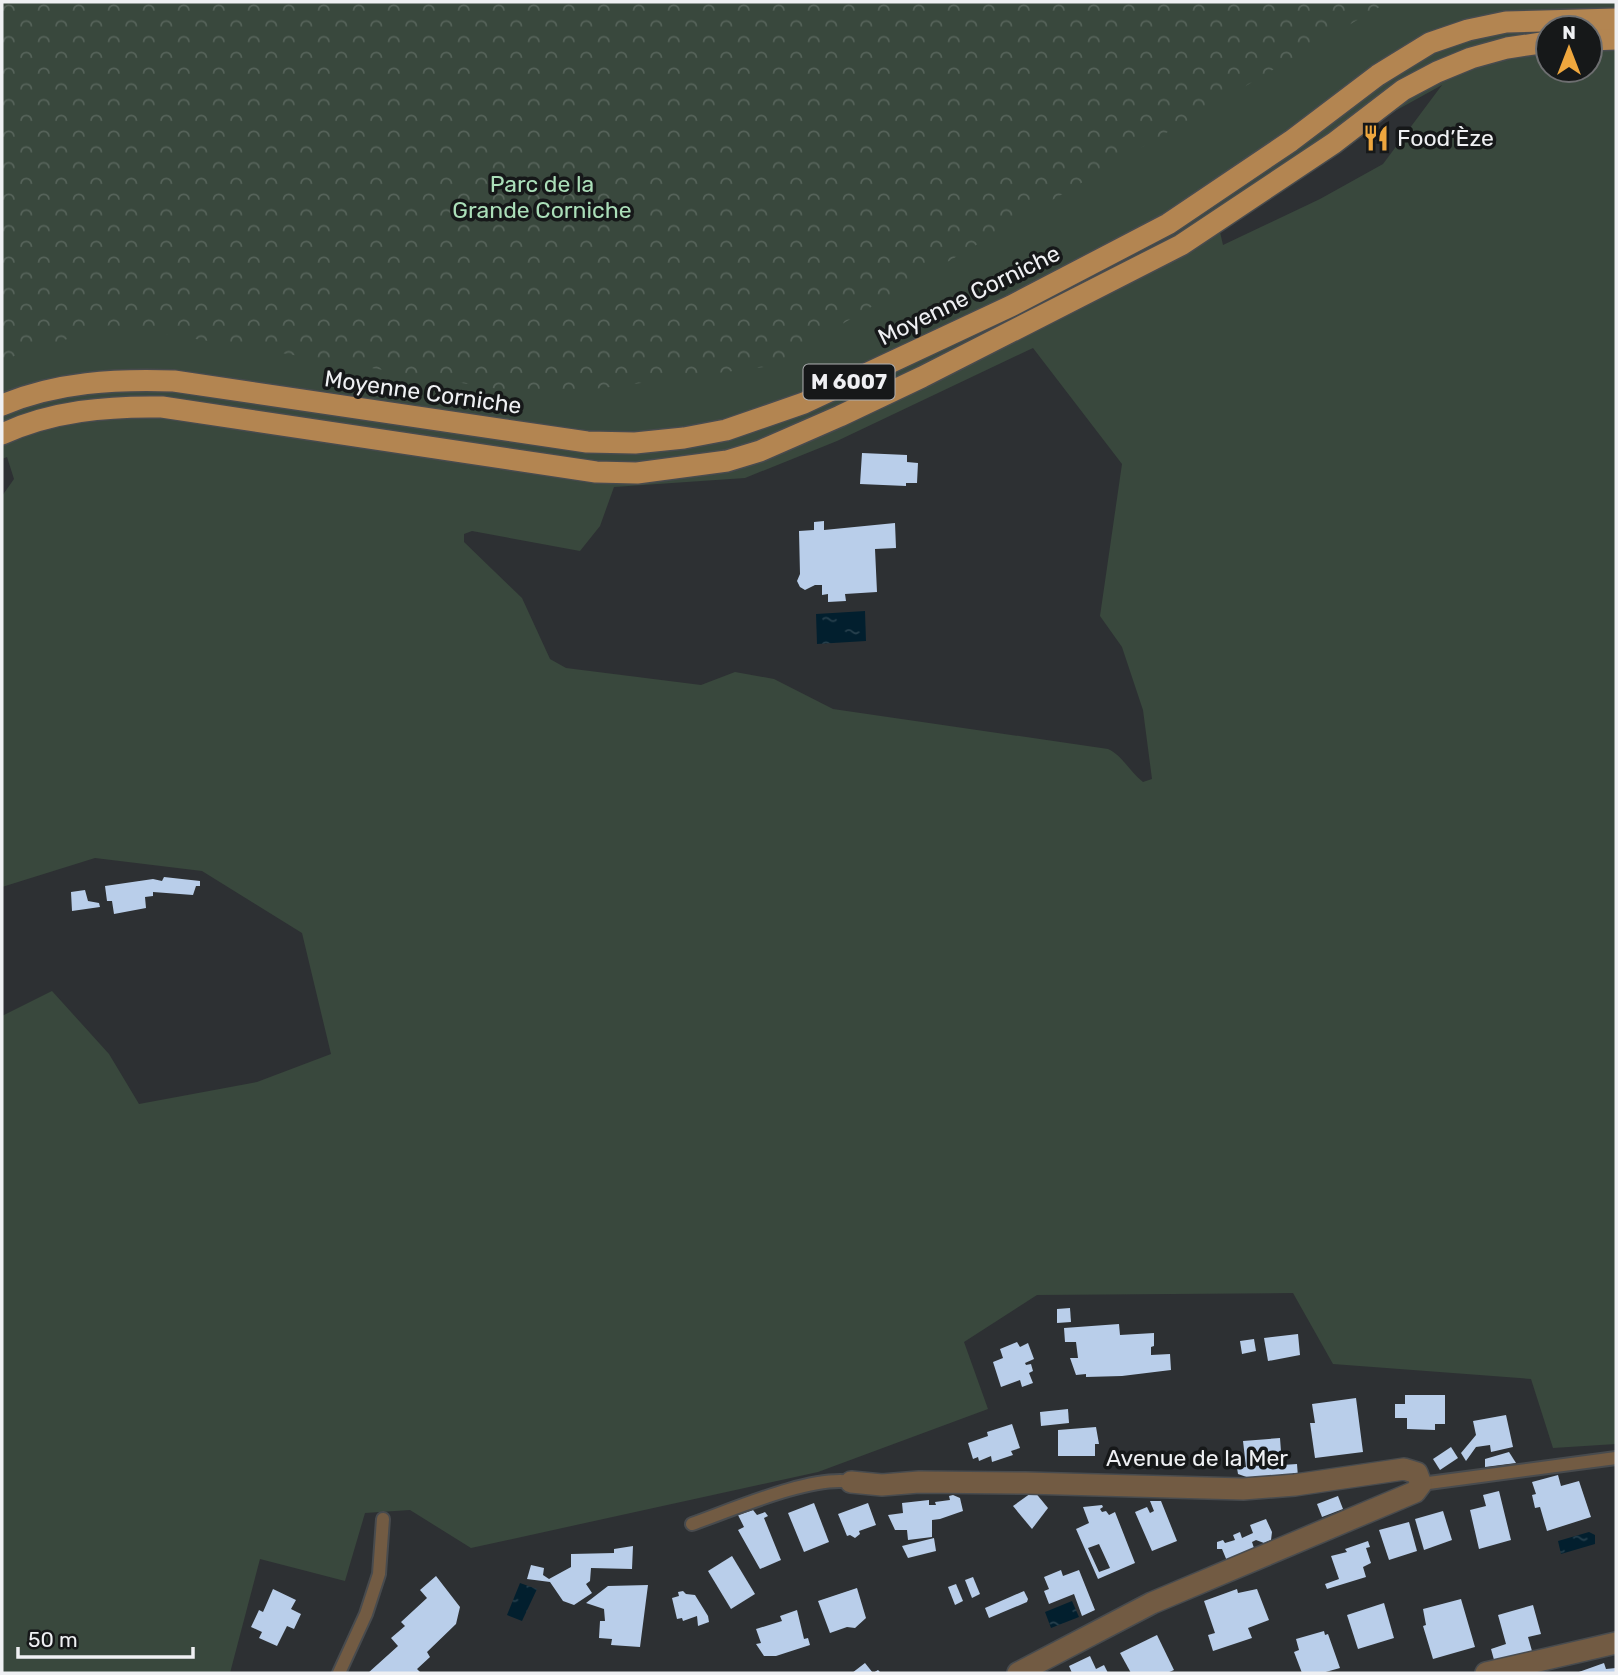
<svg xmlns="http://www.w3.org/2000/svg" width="1618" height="1675" font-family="Rubik,sans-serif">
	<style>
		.grass { fill: #39483d; fill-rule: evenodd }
		.park { fill: url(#park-crowns) }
		.water { fill: url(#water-ripples) }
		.building { fill: #b9ceea; fill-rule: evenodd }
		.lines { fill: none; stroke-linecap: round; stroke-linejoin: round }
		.lane-casing { stroke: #484b4e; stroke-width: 16 }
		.street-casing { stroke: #484b4e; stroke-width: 24 }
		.primary-casing { stroke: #484b4e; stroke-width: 24 }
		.lane { stroke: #725b43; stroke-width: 12 }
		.street { stroke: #725b43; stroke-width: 21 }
		.primary { stroke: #b38551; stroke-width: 21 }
		.labels { text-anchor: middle; stroke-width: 7; stroke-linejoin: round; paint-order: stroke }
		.shield { fill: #161819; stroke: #aeafb2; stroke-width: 2 }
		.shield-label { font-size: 21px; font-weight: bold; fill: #eff0f3 }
		.poi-label { font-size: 23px; fill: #eff0f3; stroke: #161819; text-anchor: start }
		.park-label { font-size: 23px; fill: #abdfb9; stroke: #161819 }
		.street-label { font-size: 23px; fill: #eff0f3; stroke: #161819 }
	</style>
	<defs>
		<pattern id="park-crowns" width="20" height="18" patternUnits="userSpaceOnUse" patternTransform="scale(1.75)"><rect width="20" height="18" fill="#39483d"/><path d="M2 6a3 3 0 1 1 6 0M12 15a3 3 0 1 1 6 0" fill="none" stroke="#56635a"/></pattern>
		<pattern id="water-ripples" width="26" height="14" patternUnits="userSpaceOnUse" patternTransform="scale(1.75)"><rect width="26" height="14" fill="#021f2e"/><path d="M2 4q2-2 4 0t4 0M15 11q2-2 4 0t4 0" fill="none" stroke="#27404d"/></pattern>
	</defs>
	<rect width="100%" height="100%" fill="#2d3033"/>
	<path class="grass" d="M2 2H1616V1444L1553 1448 1531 1379 1333 1364 1293 1293 1037 1295 964 1342 988 1409 818 1472 471 1548 410 1510 365 1513 345 1581 260 1559 230 1673H2V1016L52 991 109 1054 139 1104 257 1082 331 1054 302 933 202 871 95 858 2 887V496L14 479 7 457 2 459ZM1548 28H1590V70H1548ZM1442 85 1383 164 1320 199 1223 245 1220 232 1377 121ZM1033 348 1122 464 1100 616 1122 647 1143 710 1152 779 1143 782C1130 772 1122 755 1108 749L833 709 774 679 735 672 701 685 566 668 550 659 522 598 464 542V534L472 531 580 551 600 526 614 487 745 478 837 441Z"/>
	<polygon class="park" points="2,2 1388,2 771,366 541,396 111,325 2,360"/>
	<g class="water">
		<polygon points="865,611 866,641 817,644 816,614"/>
		<polygon points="1589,1532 1595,1535 1595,1544 1561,1554 1558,1541"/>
		<polygon points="520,1583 537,1589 522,1621 507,1615"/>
		<polygon points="1072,1601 1079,1617 1051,1628 1045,1612"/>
	</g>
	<g class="building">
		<polygon points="862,453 907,455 907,462 918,463 917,483 906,483 906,486 860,484"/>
		<polygon points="824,521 824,530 895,523 896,548 875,549 877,592 845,594 846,601 828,602 828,594 822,595 822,585 815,585 805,590 800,587 797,581 800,574 799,531 814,530 814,522"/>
		<polygon points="164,877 200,881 200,886 196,886 193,895 153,892 153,896 145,897 146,908 114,914 112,901 107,901 105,886 153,879 162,881"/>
		<polygon points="85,890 88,901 99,903 100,907 72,911 71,892"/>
		<polygon points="1070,1308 1071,1322 1057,1323 1057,1309"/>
		<polygon points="1119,1324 1120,1335 1154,1333 1154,1346 1151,1347 1151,1355 1170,1354 1171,1370 1122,1376 1086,1377 1086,1374 1076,1375 1070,1358 1078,1358 1076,1342 1065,1342 1064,1328"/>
		<polygon points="1298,1334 1300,1355 1268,1361 1264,1338"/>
		<polygon points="1254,1339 1256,1351 1242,1354 1240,1341"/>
		<polygon points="1017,1342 1020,1347 1028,1343 1034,1359 1025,1363 1026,1365 1031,1364 1033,1371 1029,1373 1033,1383 1022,1387 1020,1380 1001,1387 993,1362 1003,1358 1000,1349"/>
		<polygon points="1405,1395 1445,1395 1445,1424 1435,1424 1435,1430 1407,1429 1407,1418 1395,1418 1395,1404 1405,1404"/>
		<polygon points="1356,1398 1363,1452 1315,1458 1310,1423 1315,1423 1312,1404"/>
		<polygon points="1068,1409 1069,1423 1041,1426 1040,1412"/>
		<polygon points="1506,1415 1513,1447 1491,1452 1490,1445 1476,1447 1466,1461 1461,1453 1476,1435 1473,1421"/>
		<polygon points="1012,1424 1020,1448 1011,1451 1013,1455 992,1462 991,1456 979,1461 978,1457 973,1459 968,1443 988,1436 987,1432"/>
		<polygon points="1096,1427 1099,1444 1095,1444 1095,1456 1058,1456 1058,1430"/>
		<polygon points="1280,1438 1282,1465 1297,1464 1298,1477 1258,1481 1238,1474 1237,1468 1246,1467 1243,1441"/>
		<polygon points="1451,1447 1458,1458 1440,1470 1433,1459"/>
		<polygon points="1509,1452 1516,1463 1485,1467 1485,1459"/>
		<polygon points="1558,1475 1561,1486 1579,1481 1591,1517 1547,1531 1540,1507 1535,1508 1532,1495 1536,1494 1532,1482"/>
		<polygon points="1034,1491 1048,1508 1032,1529 1013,1506"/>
		<polygon points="1499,1491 1511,1540 1479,1549 1470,1510 1486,1506 1483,1495"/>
		<polygon points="953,1495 960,1498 963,1511 940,1519 932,1520 932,1537 908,1540 907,1530 895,1530 888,1515 903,1513 902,1503 929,1500 929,1505 936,1505 935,1502 950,1500 949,1496"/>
		<polygon points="1338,1496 1343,1509 1322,1517 1317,1504"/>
		<polygon points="1150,1501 1161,1501 1177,1541 1152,1551 1135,1512 1147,1507 1150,1513 1154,1511"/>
		<polygon points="814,1503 829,1542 804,1552 788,1513"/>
		<polygon points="868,1503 876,1525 859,1531 860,1534 855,1538 850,1535 847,1536 838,1514"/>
		<path d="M1102 1505 1103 1507 1100 1509 1102 1512 1106 1511 1109 1515 1115 1512 1135 1563 1098 1579 1076 1529 1089 1523 1083 1507ZM1099 1544 1110 1568 1099 1572 1088 1548Z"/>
		<polygon points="753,1510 757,1515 765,1512 768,1516 764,1518 781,1560 760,1569 738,1530 744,1527 738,1515"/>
		<polygon points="1443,1511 1452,1540 1424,1550 1415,1519"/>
		<polygon points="1266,1519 1272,1532 1271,1540 1264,1543 1256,1540 1252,1542 1255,1551 1227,1561 1222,1549 1217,1549 1217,1542 1223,1540 1225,1543 1235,1540 1233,1535 1240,1532 1242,1538 1253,1533 1250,1525"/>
		<polygon points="1409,1522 1417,1551 1389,1560 1379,1530"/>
		<polygon points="934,1538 936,1551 908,1558 902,1546"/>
		<polygon points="1368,1541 1370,1547 1366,1548 1371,1563 1363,1567 1366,1577 1327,1589 1325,1584 1339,1579 1331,1556 1347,1552 1345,1549"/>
		<polygon points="633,1546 632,1569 591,1568 590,1581 586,1584 592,1593 574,1605 563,1601 550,1582 527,1579 531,1565 544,1568 543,1575 549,1579 571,1567 571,1554 614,1553 614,1549"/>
		<polygon points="732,1556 755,1594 731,1609 708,1571"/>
		<polygon points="1061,1570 1063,1576 1079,1570 1095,1610 1082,1616 1074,1594 1049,1604 1044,1591 1049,1589 1044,1577"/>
		<polygon points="436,1576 460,1607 456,1624 427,1652 430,1657 417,1669 421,1673 368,1673 398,1646 391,1638 405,1626 401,1622 427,1598 420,1590"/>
		<polygon points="973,1577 980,1594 972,1598 965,1580"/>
		<polygon points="956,1584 963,1601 955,1605 948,1587"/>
		<polygon points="648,1585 640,1647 611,1645 612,1639 599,1638 600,1621 605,1621 604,1609 586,1603 608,1586"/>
		<polygon points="857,1588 866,1618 855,1628 847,1627 830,1633 818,1601"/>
		<polygon points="273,1589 296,1600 291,1609 301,1614 294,1629 287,1626 277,1646 259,1638 262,1632 251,1627 259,1610 263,1612"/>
		<polygon points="1237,1589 1238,1593 1257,1589 1269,1620 1248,1628 1252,1638 1213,1651 1208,1635 1215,1633 1204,1601"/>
		<polygon points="683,1591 686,1594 695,1595 708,1616 709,1622 698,1626 697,1616 683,1621 682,1618 677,1619 672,1598 679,1596 678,1592"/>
		<polygon points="1024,1591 1028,1599 1027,1602 989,1618 985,1608"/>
		<polygon points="1461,1599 1475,1647 1433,1659 1423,1626 1426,1625 1423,1609"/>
		<polygon points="1384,1603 1394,1638 1358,1649 1347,1615"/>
		<polygon points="1533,1605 1541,1634 1528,1637 1532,1651 1525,1653 1520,1659 1496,1667 1491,1649 1506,1644 1498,1615"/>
		<polygon points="797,1610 804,1639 808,1638 810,1645 776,1656 764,1656 756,1644 761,1643 756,1629 782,1621 780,1616"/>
		<polygon points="1324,1631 1325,1635 1328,1634 1340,1668 1322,1673 1302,1673 1294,1652 1299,1650 1296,1639"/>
		<polygon points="1157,1635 1174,1670 1167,1673 1131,1673 1120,1653"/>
		<polygon points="1090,1656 1096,1669 1104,1665 1108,1673 1072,1673 1069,1666"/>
		<polygon points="865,1663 873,1673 878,1670 881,1673 852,1673"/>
		<polygon points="1604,1663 1606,1669 1616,1668 1616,1673 1576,1673"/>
	</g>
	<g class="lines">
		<g class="lane-casing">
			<g id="lane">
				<polyline points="1421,1484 1616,1458"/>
				<path d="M692 1524C732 1510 811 1475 851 1482"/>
				<polyline points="339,1673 366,1614 379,1574 383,1519"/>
			</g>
		</g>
		<g class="street-casing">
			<g id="street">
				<polyline points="851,1482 882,1485 919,1482 1026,1483 1243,1489 1295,1485 1404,1469 1417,1473 1421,1484 1415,1492 1152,1603 1018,1673"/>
				<polyline points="1486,1673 1616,1643"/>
			</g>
		</g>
		<g class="primary-casing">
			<g id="primary">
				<polyline points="1590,40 1616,39"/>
				<path d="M2 405C57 382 115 379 174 381L587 442 635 443 684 438 726 430 804 403 1011 306 1168 224 1291 141 1378 75 1430 43 1468 30 1506 22 1616 19"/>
				<path d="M2 434C52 411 107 406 162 407L596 472 637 473 727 461 760 451 840 416 922 377 1181 245 1334 143 1403 90 1437 72 1471 58 1507 48 1548 42"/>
			</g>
		</g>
		<use href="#lane" class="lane"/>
		<use href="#street" class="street"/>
		<use href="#primary" class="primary"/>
	</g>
	<defs>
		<g id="restaurant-bare" transform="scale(2.1)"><path d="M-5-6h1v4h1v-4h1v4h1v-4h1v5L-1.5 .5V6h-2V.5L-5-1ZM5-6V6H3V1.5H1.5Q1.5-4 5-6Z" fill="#efa73e" stroke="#161819" stroke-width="2.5" paint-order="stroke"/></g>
	</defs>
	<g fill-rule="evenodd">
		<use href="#restaurant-bare" x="1376" y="138"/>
	</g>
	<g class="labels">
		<rect class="shield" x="803.5" y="364.5" width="91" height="35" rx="5"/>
		<g class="shield-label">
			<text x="849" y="389">M 6007</text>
		</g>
		<g class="poi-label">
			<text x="1397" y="146">Food’Èze</text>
		</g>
		<g class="park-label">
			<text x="542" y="192">Parc de la<tspan x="542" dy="26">Grande Corniche</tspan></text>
		</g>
		<g class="street-label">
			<text transform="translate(969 295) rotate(-26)" y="8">Moyenne Corniche</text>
			<text transform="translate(423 392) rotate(8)" y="8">Moyenne Corniche</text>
			<text x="1197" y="1466">Avenue de la Mer</text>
		</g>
	</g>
	<rect width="1618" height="1675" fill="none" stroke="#eff0f3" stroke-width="7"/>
	<g transform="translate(1569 49)"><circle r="33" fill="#161819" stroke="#6d6e70" stroke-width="2"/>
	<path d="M0-5L12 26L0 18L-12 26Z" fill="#efa73e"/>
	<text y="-10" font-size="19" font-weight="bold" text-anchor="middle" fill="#eff0f3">N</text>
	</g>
	<path d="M18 1647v10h175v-10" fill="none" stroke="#eff0f3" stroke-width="3.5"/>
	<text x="28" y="1647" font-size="21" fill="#eff0f3" stroke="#161819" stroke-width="5" paint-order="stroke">50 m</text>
</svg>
